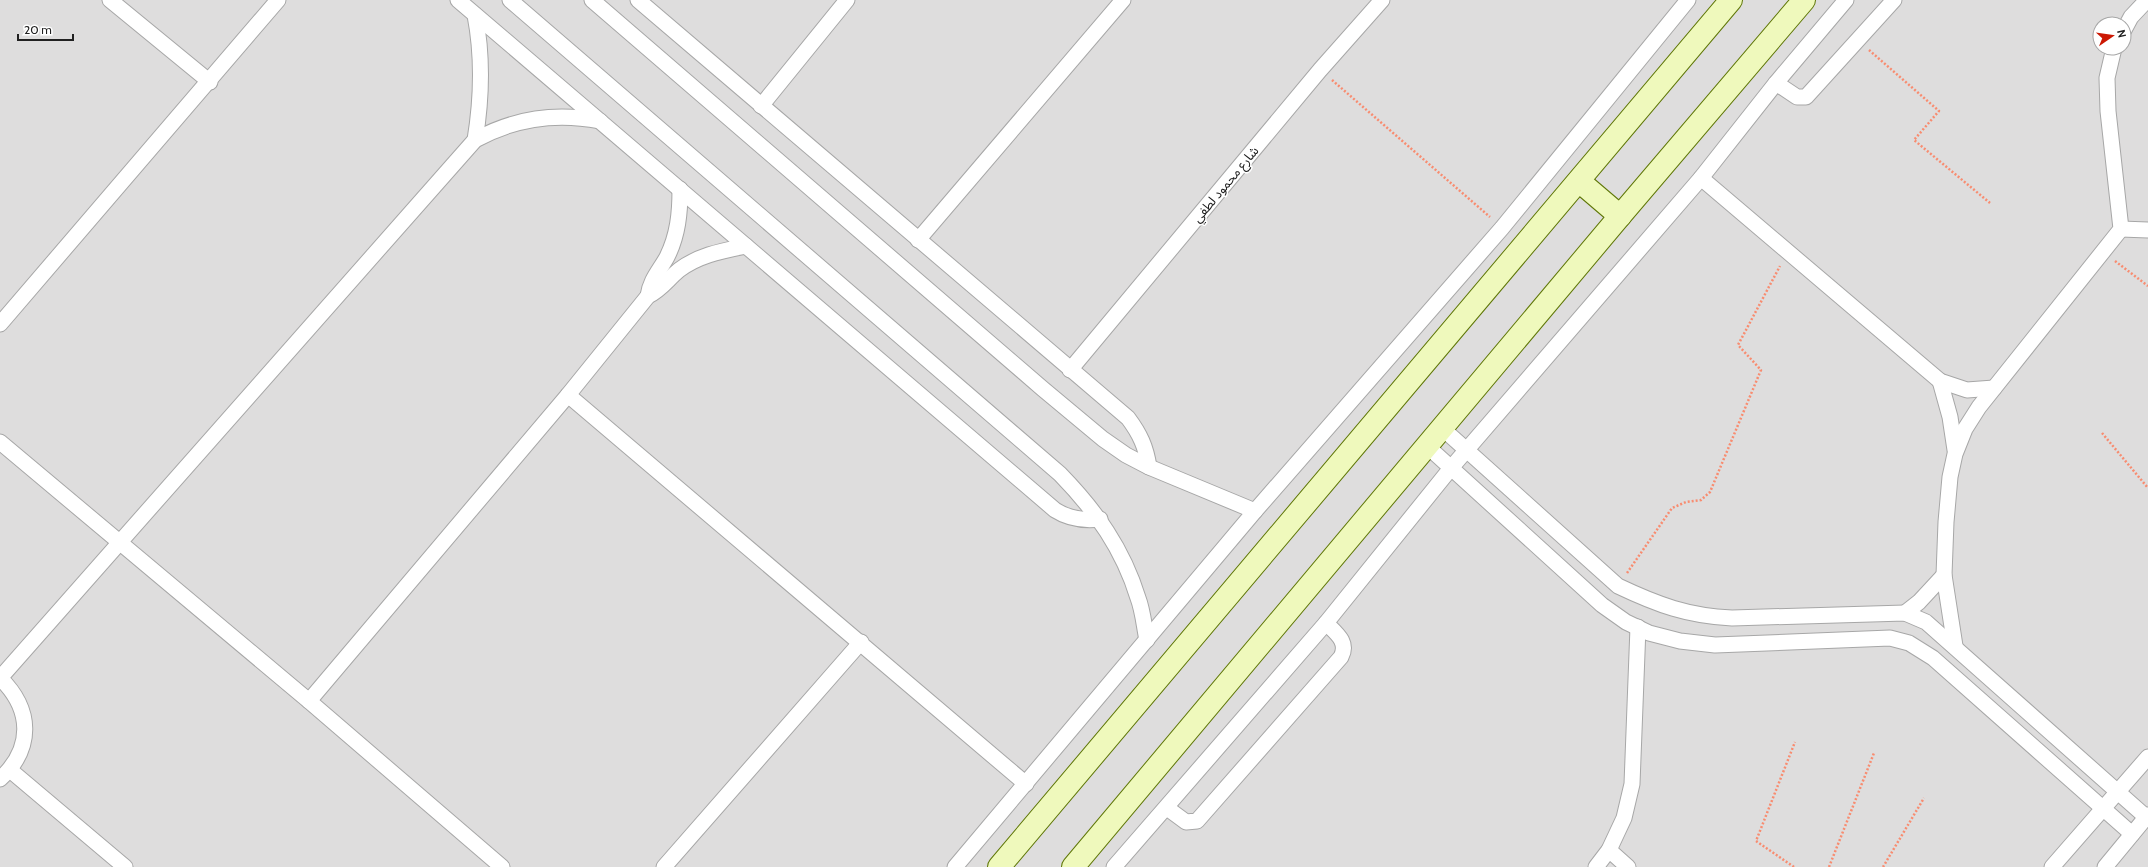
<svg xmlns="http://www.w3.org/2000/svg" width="2148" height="867" font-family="Cabin,'Noto Sans Arabic',sans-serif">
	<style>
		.residential { fill: #dedddd; fill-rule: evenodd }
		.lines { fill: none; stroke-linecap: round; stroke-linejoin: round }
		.street-casing { stroke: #a7a7a7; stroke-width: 17 }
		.secondary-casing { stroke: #5f7707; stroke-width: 24 }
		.path { stroke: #f88c70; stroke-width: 2.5; stroke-dasharray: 2 2; stroke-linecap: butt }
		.street { stroke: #fff; stroke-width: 15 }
		.secondary { stroke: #eff9bc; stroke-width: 22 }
		.labels { text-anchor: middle; stroke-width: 3; stroke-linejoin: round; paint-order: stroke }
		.street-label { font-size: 13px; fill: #202020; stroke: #fff }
	</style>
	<rect width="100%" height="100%" fill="#f0eee6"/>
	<path class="residential" d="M0 0H2148V867H0ZM2100 24H2124V48H2100Z"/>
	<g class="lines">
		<g class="street-casing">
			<g id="street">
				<polyline points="110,0 210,82"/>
				<path d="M458 0 1055 510C1069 519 1083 521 1100 519"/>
				<path d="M510 0 1060 474C1096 511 1123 549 1138 598 1143 611 1144 626 1147 640"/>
				<polyline points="592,0 1043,389 1103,439 1126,455 1149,467 1255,511"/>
				<path d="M638 0 1128 418C1140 434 1146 447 1149 467"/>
				<polyline points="2124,30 2131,17 2147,0"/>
				<polyline points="1776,83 1797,97 1806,97 1894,0"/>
				<polyline points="761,106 847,0"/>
				<path d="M475 140C482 97 483 57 475 15"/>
				<polyline points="1701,178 1940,381 1967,390 1994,388"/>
				<polyline points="2121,229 2148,230"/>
				<polyline points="918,240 1123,0"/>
				<path d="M648 296C650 280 660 270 667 257 678 235 680 213 680 189"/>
				<polyline points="0,324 278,0"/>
				<polyline points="1070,370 1320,70 1382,0"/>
				<polyline points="1940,381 1950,417 1955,450"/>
				<polyline points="568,395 1026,784"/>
				<path d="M1442 428 1618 586C1658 605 1688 616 1732 618L1905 613 1926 622 2146 817"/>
				<polyline points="0,442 309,701 502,867"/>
				<polyline points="1427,446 1602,605 1626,622 1649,633 1680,641 1715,645 1890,638 1909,643 1933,658 2132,834"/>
				<polyline points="1905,613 1919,602 1944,575"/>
				<polyline points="1955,646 1944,575 1946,522 1950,477 1955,454 1965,429 1979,407 2121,229 2108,111 2107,78 2114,48"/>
				<path d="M0 678 475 140C515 118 555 112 600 121"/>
				<path d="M0 678C32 709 34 748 0 779"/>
				<path d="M309 701 568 395 648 296C661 290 668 279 679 270 699 255 722 251 746 246"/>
				<polyline points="10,770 125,867"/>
				<path d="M1167 808 1186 822 1197 821 1341 657C1349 642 1336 633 1326 623"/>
				<polyline points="1609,850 1628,867"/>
				<polyline points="664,867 861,642"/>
				<polyline points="955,867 1255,511 1502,228 1688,0"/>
				<polyline points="1114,867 1326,623 1451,468 1701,178 1776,83 1846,0"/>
				<polyline points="1596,867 1609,850 1624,818 1632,784 1638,627"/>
				<polyline points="2052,867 2148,757"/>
				<polyline points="2105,867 2148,815"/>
			</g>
		</g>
		<g class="secondary-casing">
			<g id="secondary">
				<polyline points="1579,181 1620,216"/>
				<polyline points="999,867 1731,0"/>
				<polyline points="1073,867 1620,216 1804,0"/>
			</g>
		</g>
		<g class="path">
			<polyline points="1869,50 1939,111 1914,140 1990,203"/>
			<polyline points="1332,80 1490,217"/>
			<polyline points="2115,261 2148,286"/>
			<polyline points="2102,433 2148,488"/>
			<polyline points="1627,573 1672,508 1686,502 1701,500 1710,492 1761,370 1738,345 1780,266"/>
			<polyline points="1794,867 1756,841 1795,742"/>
			<polyline points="1829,867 1874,753"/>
			<polyline points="1883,867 1924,798"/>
		</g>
		<use href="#street" class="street"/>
		<use href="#secondary" class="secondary"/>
	</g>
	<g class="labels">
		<g class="street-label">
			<text transform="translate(1225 184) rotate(-50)" y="5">شارع محمود لطفي</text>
		</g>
	</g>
	<g transform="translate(2112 36) rotate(77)"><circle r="19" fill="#ffffff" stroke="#a6a6a6"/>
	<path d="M0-3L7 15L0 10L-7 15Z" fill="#cc1803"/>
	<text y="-6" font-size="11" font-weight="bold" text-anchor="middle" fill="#202020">N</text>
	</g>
	<path d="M18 34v6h55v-6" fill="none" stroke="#202020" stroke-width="2"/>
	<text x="24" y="34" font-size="12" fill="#202020" stroke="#ffffff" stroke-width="3" paint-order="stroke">20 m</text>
</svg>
